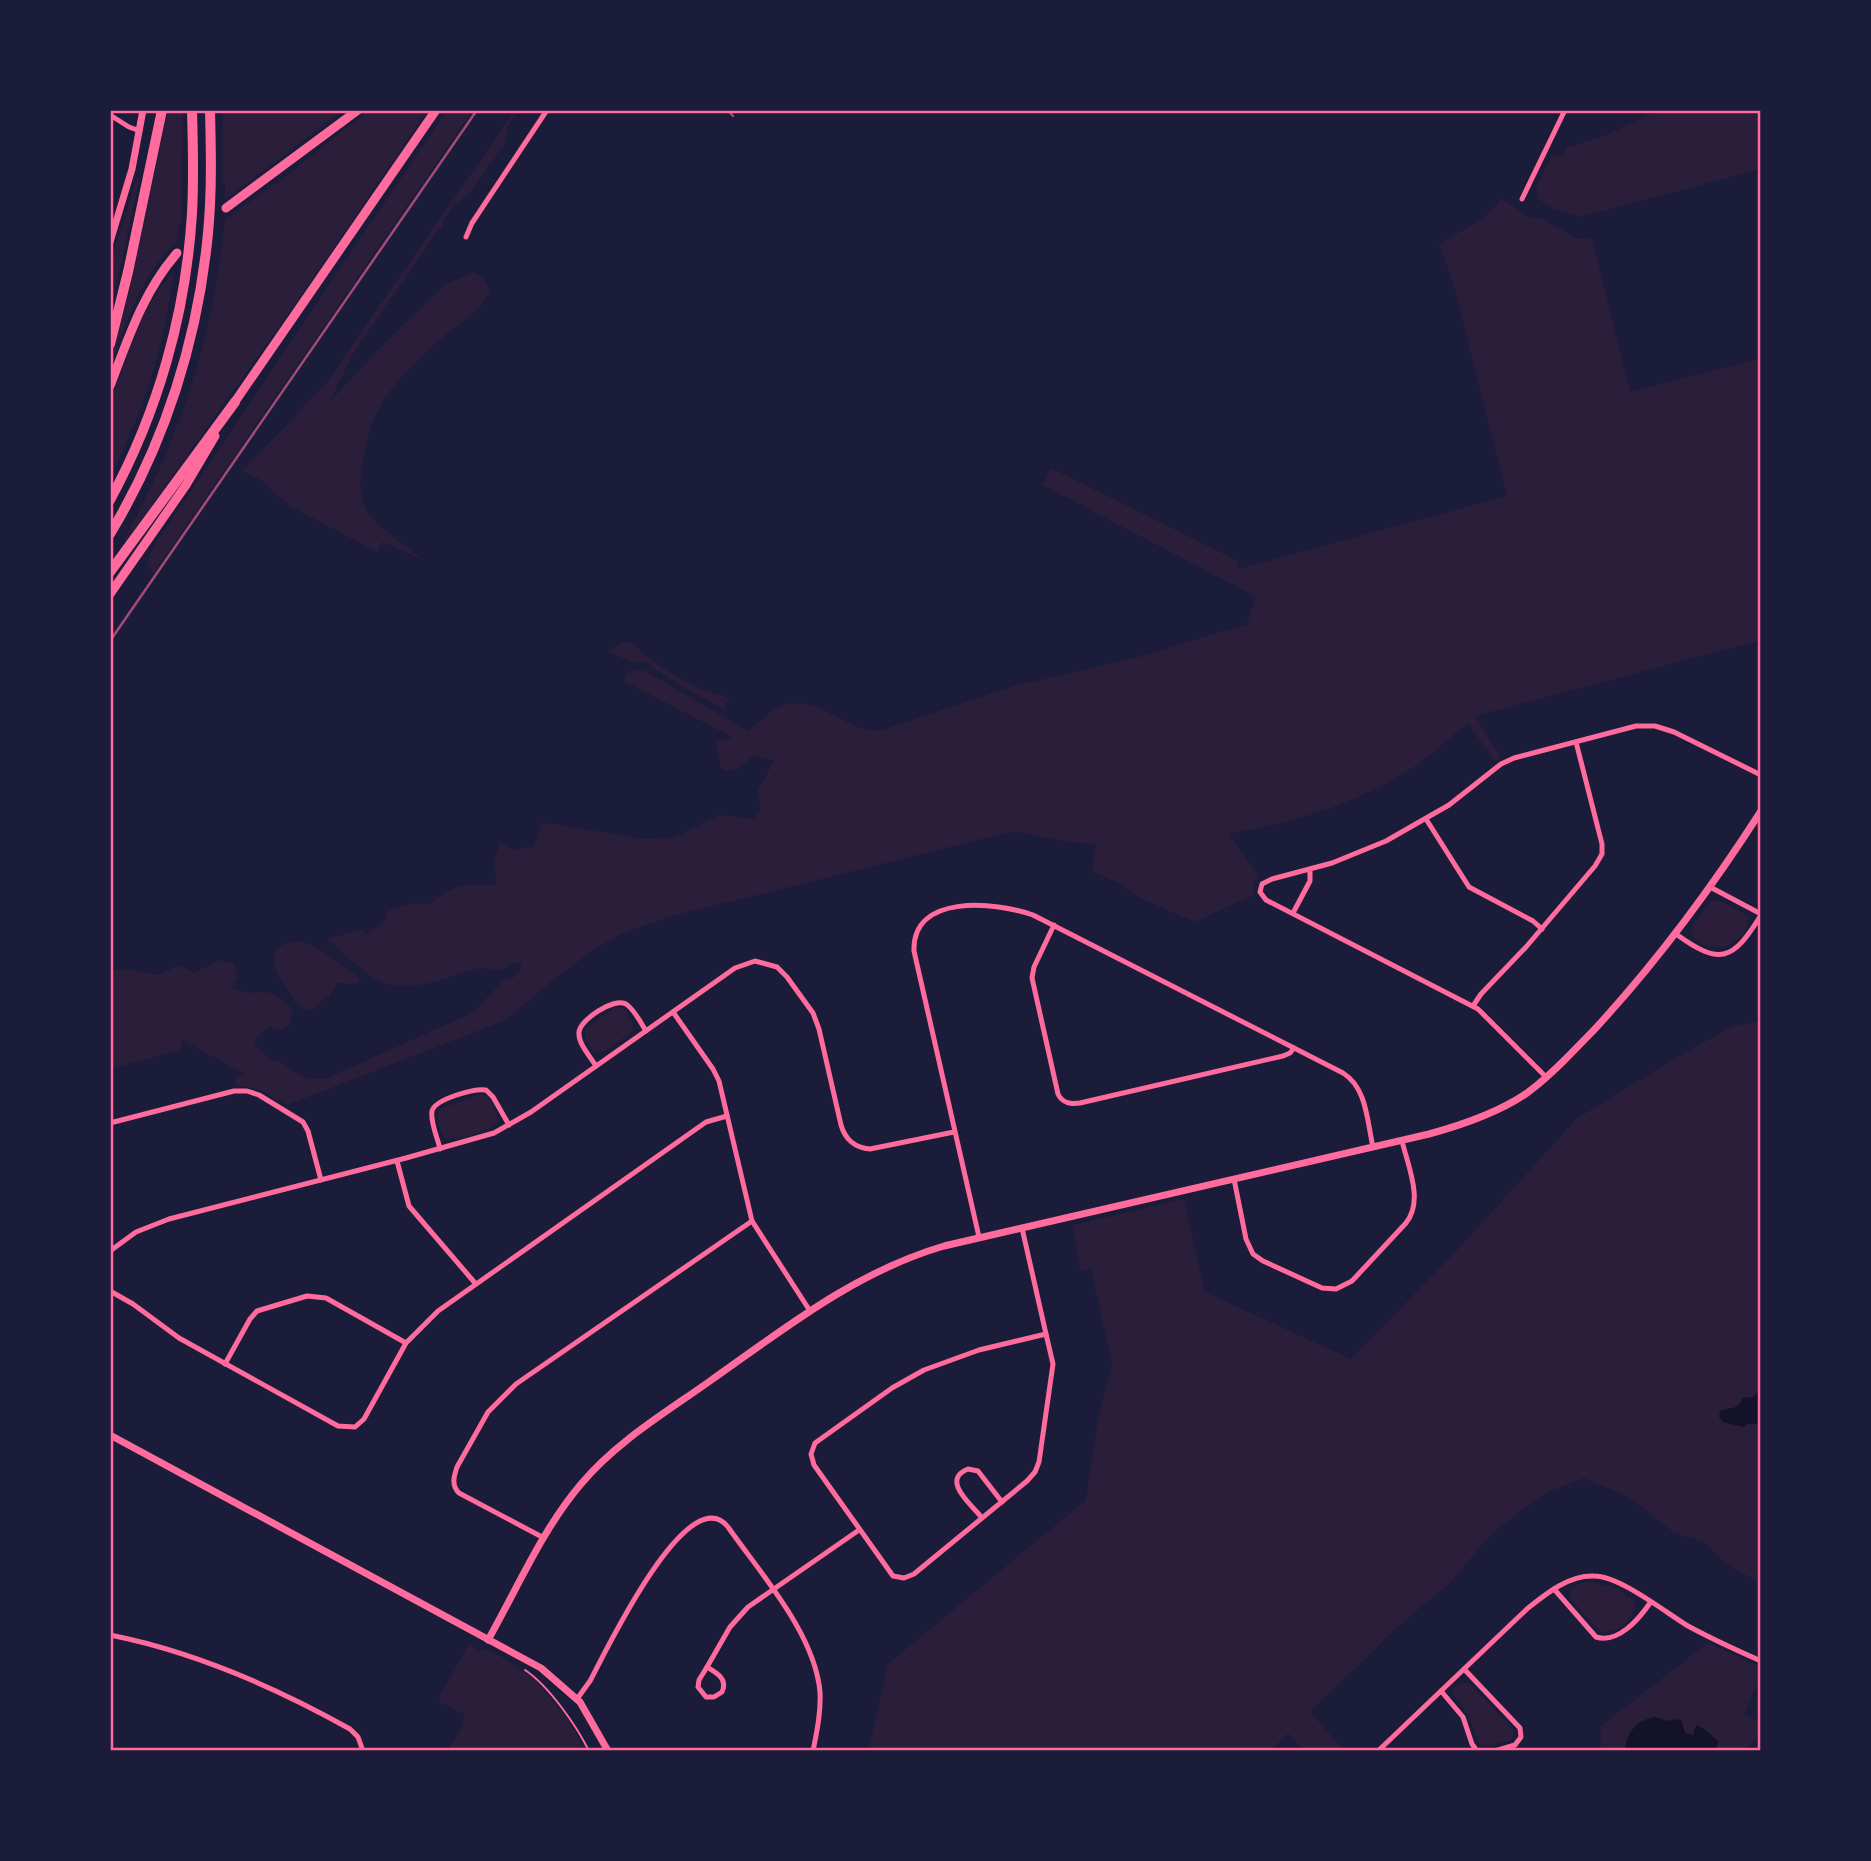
<svg xmlns="http://www.w3.org/2000/svg" width="1871" height="1861" font-family="Lora,serif">
	<style>
		.green { fill: #2a1e3b }
		.water { fill: #12122b }
		.lines { fill: none; stroke-linecap: round; stroke-linejoin: round }
		.path { stroke: #ff6b9d; stroke-width: 2 }
		.minor { stroke: #ff6b9d; stroke-width: 5 }
		.tertiary { stroke: #ff6b9d; stroke-width: 7 }
		.primary { stroke: #ff6b9d; stroke-width: 9 }
		.motorway { stroke: #ff6b9d; stroke-width: 10 }
		.rail { stroke: #a44b75; stroke-width: 2.5 }
		.neatline { fill: none; stroke: #ff6b9d; stroke-width: 2.5 }
	</style>
	<rect width="100%" height="100%" fill="#1b1b3a"/>
	<g class="green">
		<path d="M168 110H183L181 223 179 224 177 241C142 274 127 320 112 365L110 360 130 289Z"/>
		<polygon points="223,110 343,110 225,200 225,183 222,181"/>
		<path d="M369 110H428L292 309 126 541 124 539C180 440 214 333 225 219L282 179Z"/>
		<polygon points="447,110 473,110 153,574 147,563 153,547"/>
		<path d="M515 110H519L507 127 506 142 473 189 465 198 455 204 444 220 442 230 439 228 351 357 331 400 378 350 445 284 475 272 484 279 490 291C482 311 457 324 441 339 416 361 390 385 375 416 368 430 366 447 363 462 360 479 358 493 366 509 375 526 410 549 426 561L382 542 377 552 290 506 261 480 242 471 324 386Z"/>
		<polygon points="1658,110 1761,110 1761,169 1580,217 1554,209 1538,199 1536,187 1552,155 1562,156 1567,148 1609,134"/>
		<polygon points="140,177 110,316 110,262 137,178"/>
		<path d="M1501 198 1529 217 1541 218 1578 239 1592 238 1630 392 1761 358V640L1475 716 1501 757 1495 762 1468 723C1451 737 1433 754 1414 767 1358 804 1295 822 1229 834L1259 876 1253 884V895L1195 922 1137 897 1124 886 1092 871 1096 844 1068 842 1014 831 668 917 619 935 594 950 554 979 506 1020 287 1105 258 1089 237 1086 235 1078 244 1074 181 1039V1050L110 1069V970L128 969 159 975 179 965 194 973 219 960 234 964 238 975 232 987C247 996 248 992 264 992 276 992 285 1002 293 1009L289 1025 280 1030 269 1027 258 1036 254 1043 268 1059 283 1063 296 1073 307 1078 325 1079 472 1013 504 980 515 977 522 969 520 963H513L499 971C478 966 472 969 452 976 384 1000 376 981 327 939L363 929 366 935 384 922 388 911 411 903 429 904C455 883 463 885 496 885L494 860 500 843 515 850 534 846 541 822 644 839 674 838 720 815 754 819 760 811 758 790 774 761 753 755C745 766 737 772 722 771L715 742 732 737 624 681 627 673 635 670 645 671 748 731C758 723 768 713 779 707 813 691 844 730 879 731L1014 686 1138 657 1247 624 1256 597 1043 485 1051 468 1236 560 1238 569 1507 496 1453 283 1439 245 1490 213Z"/>
		<path d="M174 270C169 297 167 323 159 350 148 395 130 436 110 478V401L142 318 158 291Z"/>
		<polygon points="621,643 631,643 662,668 696,687 729,698 724,709 686,689 646,663 633,662 608,652"/>
		<path d="M1712 900 1723 902 1748 916C1750 946 1708 959 1692 935L1693 924Z"/>
		<path d="M298 941C322 946 342 966 362 979L357 984 337 983 330 995 310 1011 304 1010C287 990 249 946 298 941Z"/>
		<polygon points="616,1007 624,1009 633,1022 633,1031 605,1051 595,1053 585,1040 585,1029"/>
		<polygon points="1761,1021 1761,1583 1726,1564 1705,1543 1673,1532 1629,1497 1584,1478 1545,1493 1493,1532 1451,1582 1402,1623 1310,1712 1345,1751 1305,1751 1288,1733 1270,1751 868,1751 888,1664 1086,1500 1098,1418 1112,1364 1091,1269 1080,1271 1073,1225 1184,1199 1205,1292 1351,1359 1462,1245 1576,1119 1679,1056 1733,1026"/>
		<path d="M482 1094C491 1098 500 1112 497 1123 485 1132 460 1141 445 1138 439 1131 436 1118 439 1109Z"/>
		<path d="M1591 1582 1617 1588 1634 1601C1638 1618 1614 1638 1598 1630L1570 1598C1569 1585 1580 1582 1591 1582Z"/>
		<polygon points="470,1642 471,1646 480,1651 482,1649 499,1655 534,1679 568,1719 586,1751 447,1751 463,1725 464,1714 440,1702 439,1697"/>
		<path d="M1708 1643 1761 1667V1674L1744 1715 1761 1722V1734L1744 1751H1713L1717 1746 1695 1732 1693 1735 1684 1733 1682 1724 1675 1718 1667 1721C1656 1715 1646 1719 1635 1725L1625 1751H1600L1601 1726Z"/>
		<polygon points="1460,1682 1470,1684 1512,1728 1514,1734 1511,1740 1490,1746 1479,1743 1469,1716 1453,1694 1454,1688"/>
	</g>
	<g class="water">
		<path d="M1761 1388V1424H1748L1743 1427 1723 1422 1719 1417 1720 1411C1730 1407 1740 1410 1742 1398L1753 1397Z"/>
		<path d="M1654 1717 1667 1721 1681 1719 1685 1733 1693 1735 1696 1725 1703 1728 1719 1742 1713 1751H1625C1627 1732 1635 1722 1654 1717Z"/>
	</g>
	<g class="lines">
		<path class="path" d="M525 1670C549 1686 576 1725 589 1751"/>
		<g class="minor">
			<polyline points="110,115 129,127 140,131"/>
			<polyline points="1522,199 1565,110"/>
			<polyline points="466,237 472,223 547,110"/>
			<polyline points="1426,819 1469,887 1533,921 1542,929"/>
			<polyline points="1710,887 1761,914"/>
			<polyline points="1293,913 1310,881 1310,870"/>
			<path d="M1054 925 1034 967 1032 978 1058 1094C1063 1104 1071 1104 1080 1103L1283 1056 1290 1053 1294 1048"/>
			<path d="M1676 934C1720 966 1733 961 1761 915"/>
			<polyline points="1473,1006 1481,994 1526,947 1595,866 1602,854 1602,844 1576,742"/>
			<polyline points="673,1012 713,1069 719,1081 752,1221 810,1311"/>
			<path d="M596 1066C590 1056 578 1044 579 1032 580 1020 614 997 626 1004 634 1009 641 1023 646 1031"/>
			<polyline points="1546,1077 1478,1009 1266,900 1260,892 1262,884 1272,879 1332,863 1386,841 1449,805 1501,764 1514,758 1636,726 1655,726 1674,732 1761,775"/>
			<polyline points="110,1123 234,1091 247,1091 259,1095 303,1122 308,1131 321,1180"/>
			<path d="M440 1149C438 1139 430 1122 432 1111 435 1099 475 1088 486 1090L493 1097 509 1125"/>
			<polyline points="397,1161 409,1206 475,1283"/>
			<path d="M1234 1179 1246 1239 1253 1254 1263 1261 1322 1288 1336 1289 1352 1281 1406 1223C1424 1201 1408 1166 1402 1141"/>
			<polyline points="1022,1228 1046,1334"/>
			<path d="M979 1237 914 951C912 893 996 902 1033 915L1343 1073C1367 1088 1367 1121 1373 1147"/>
			<path d="M110 1251 136 1232 169 1219 406 1158 494 1133 531 1112 735 968 755 961 777 967 787 977 813 1013 819 1029 841 1125C845 1139 855 1148 870 1149L954 1132"/>
			<polyline points="110,1291 133,1304 179,1338 338,1426 355,1427 364,1419 406,1343 438,1311 706,1122 727,1116"/>
			<polygon points="1046,1334 1053,1364 1039,1462 1035,1472 1027,1481 914,1574 904,1578 893,1576 814,1465 811,1454 815,1443 892,1388 924,1370 979,1350"/>
			<polyline points="225,1364 250,1319 257,1311 307,1296 326,1298 406,1343"/>
			<path d="M982 1518C972 1505 940 1480 968 1469L978 1471 1002 1502"/>
			<path d="M544 1538 459 1493C451 1485 454 1476 457 1467L488 1412 516 1384 752 1221"/>
			<path d="M1554 1589 1596 1637C1618 1644 1639 1619 1650 1603"/>
			<path d="M110 1635C196 1652 275 1687 350 1729L358 1737 363 1751"/>
			<polyline points="707,1667 730,1627 748,1607 859,1530"/>
			<path d="M707 1667C717 1673 728 1679 722 1692L714 1697H706L698 1687 699 1680Z"/>
			<polyline points="1464,1669 1520,1728 1521,1737 1515,1745 1495,1751"/>
			<polyline points="1441,1691 1463,1717 1472,1744 1477,1751"/>
			<path d="M577 1699 590 1681C604 1655 688 1477 728 1527 761 1574 815 1634 820 1692 821 1712 817 1731 813 1751"/>
			<path d="M1378 1751 1528 1608C1547 1593 1569 1575 1594 1576 1620 1576 1665 1612 1688 1626 1712 1639 1736 1650 1761 1661"/>
		</g>
		<g class="tertiary">
			<polyline points="110,242 132,169 143,110"/>
			<polyline points="110,1435 541,1668 580,1702 608,1751"/>
			<path d="M488 1640C518 1587 542 1530 581 1484 616 1442 665 1413 710 1381 784 1329 855 1272 944 1246L1429 1134C1462 1125 1498 1113 1527 1093 1551 1076 1572 1052 1593 1031 1656 963 1711 889 1761 811"/>
		</g>
		<g class="primary">
			<polyline points="226,208 358,110"/>
			<path d="M110 386C128 339 143 292 177 253"/>
			<polyline points="232,406 436,110"/>
			<polyline points="110,594 186,485 215,436"/>
		</g>
		<g class="motorway">
			<polyline points="110,344 128,272 162,110"/>
			<path d="M110 500C158 412 186 313 192 213 194 178 193 144 192 110"/>
			<path d="M110 534C165 443 198 339 208 233 212 192 211 151 210 110"/>
			<polyline points="110,572 235,402"/>
		</g>
		<g class="rail">
			<polyline points="728,110 733,116"/>
			<polyline points="110,641 477,110"/>
		</g>
	</g>
	<rect width="1871" height="1861" fill="none" stroke="#1b1b3a" stroke-width="224"/>
	<rect x="112" y="112" width="1647" height="1637" class="neatline"/>
</svg>
